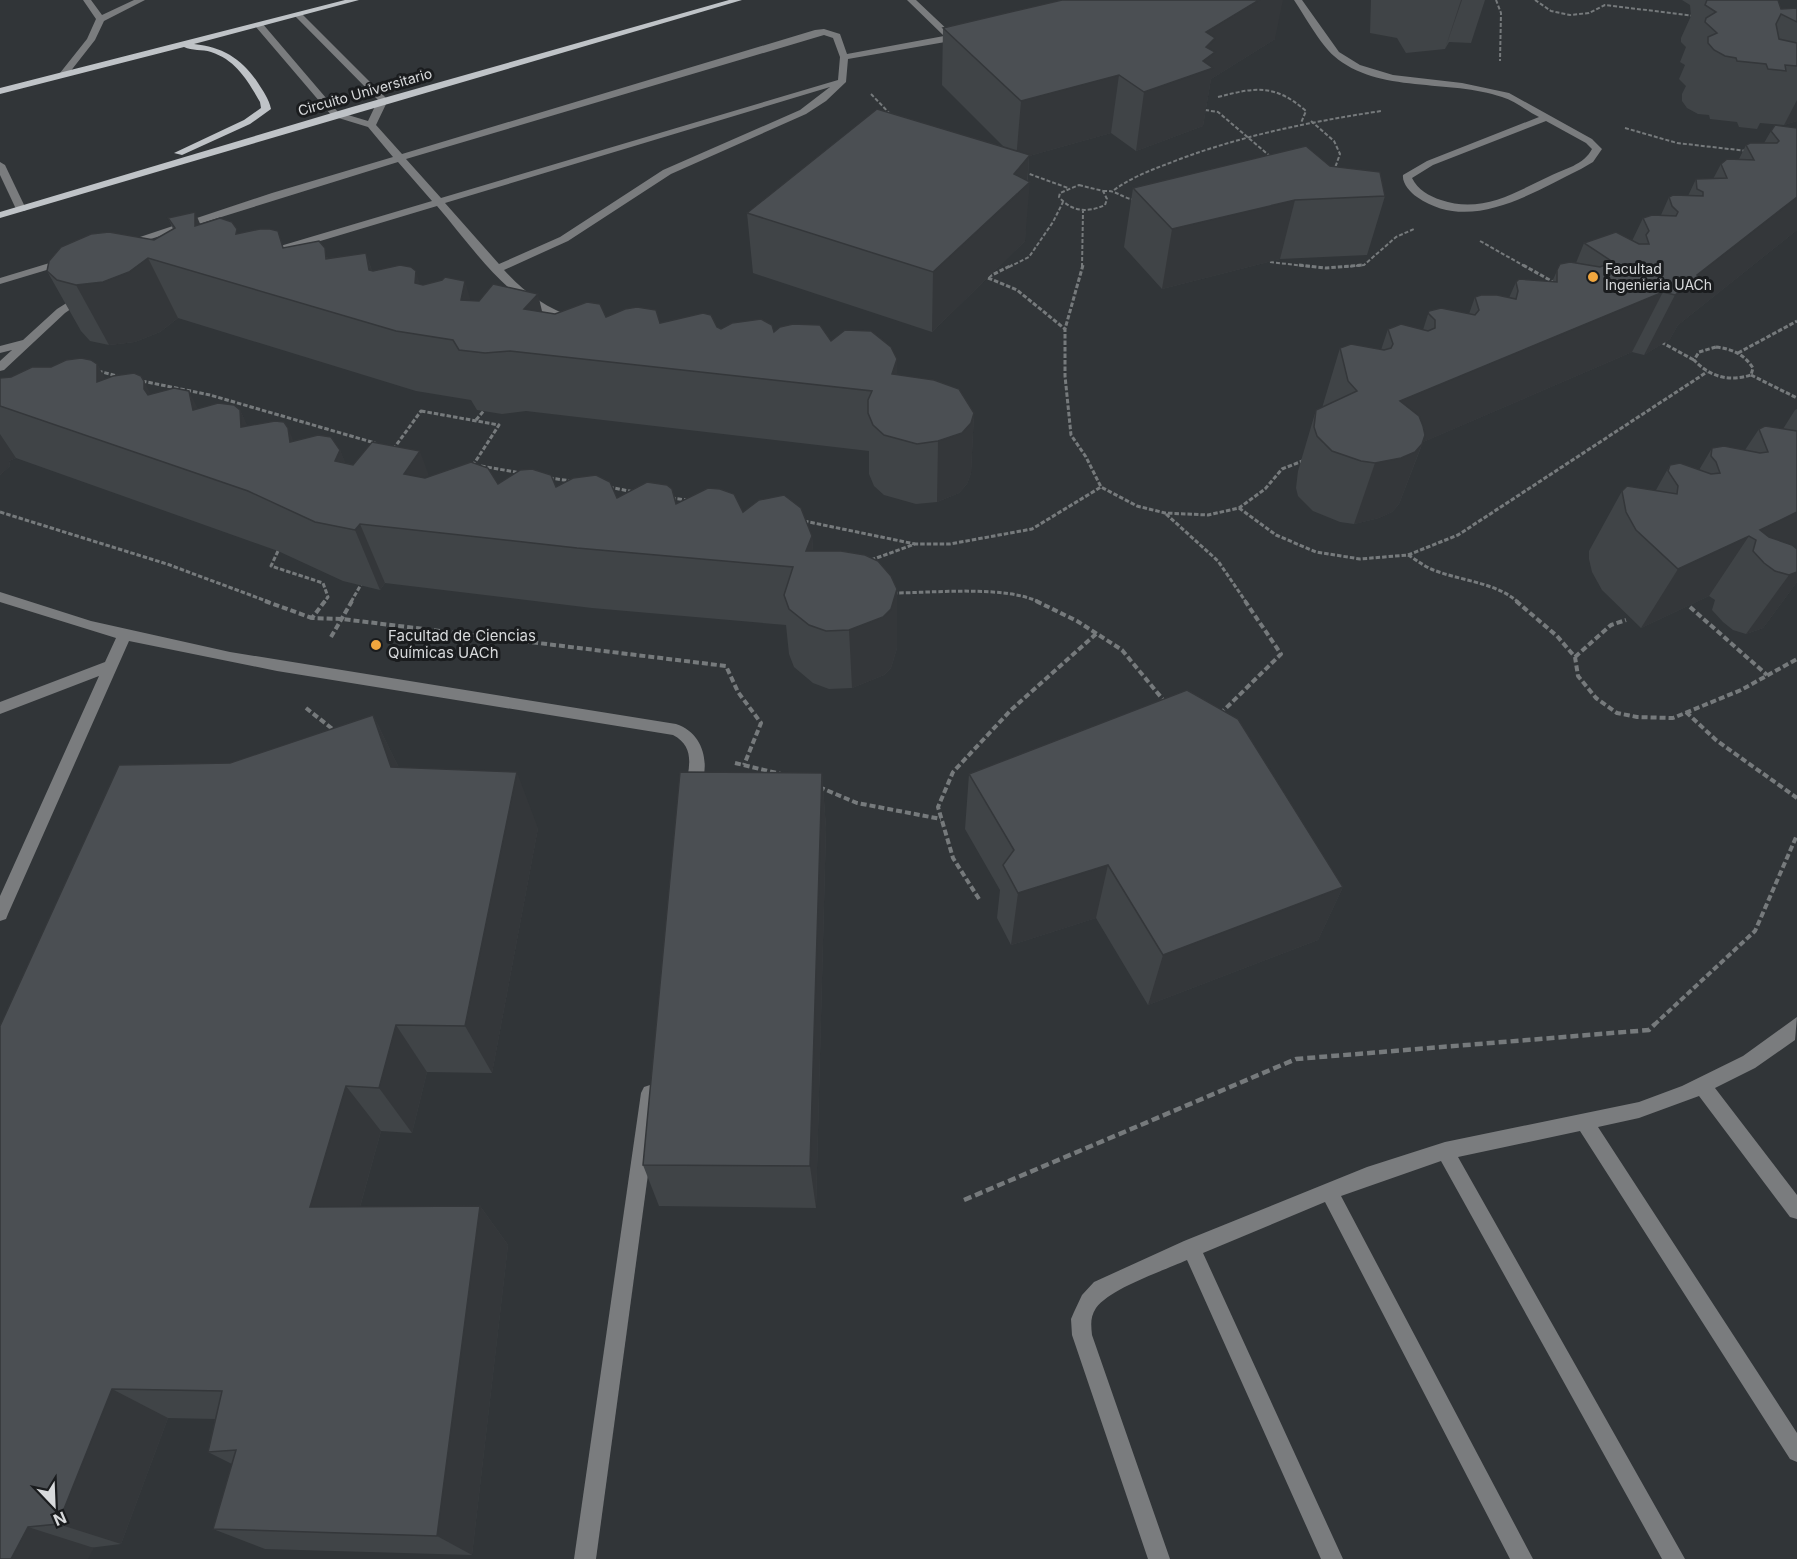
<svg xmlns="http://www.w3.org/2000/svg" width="1797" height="1559" font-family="Inter,sans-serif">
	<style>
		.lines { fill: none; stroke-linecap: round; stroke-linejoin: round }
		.path-far3 { stroke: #767a7c; stroke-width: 2; stroke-dasharray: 4 2; stroke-linecap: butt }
		.path-far2 { stroke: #767a7c; stroke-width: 3; stroke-dasharray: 4.5 2; stroke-linecap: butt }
		.path-far1 { stroke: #767a7c; stroke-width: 4; stroke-dasharray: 6 3; stroke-linecap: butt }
		.path { stroke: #767a7c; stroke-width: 4.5; stroke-dasharray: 8 4; stroke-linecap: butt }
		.minor { fill: #7a7c7e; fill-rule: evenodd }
		.major { fill: #bfc3c7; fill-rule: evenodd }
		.wall { fill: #404447 }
		.shaded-wall { fill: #34373a }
		.building { fill: #4b4f53; stroke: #34373a; stroke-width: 1.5 }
		.poi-dot { fill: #f0a63e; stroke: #1a1c1e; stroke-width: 2 }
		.labels { text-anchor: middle; stroke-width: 6; stroke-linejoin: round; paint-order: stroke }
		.far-street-label { font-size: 14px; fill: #d8dadc; stroke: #1a1c1e }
		.far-poi-label { font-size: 14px; fill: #d8dadc; stroke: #1a1c1e; text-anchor: start }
		.poi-label { font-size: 15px; fill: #d8dadc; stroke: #1a1c1e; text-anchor: start }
	</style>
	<rect width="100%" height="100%" fill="#313538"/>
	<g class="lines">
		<g class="path-far3">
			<polyline points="1496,0 1501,13 1500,61"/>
			<polyline points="1535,0 1551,11 1570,15 1589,13 1605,5 1695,16"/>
			<polyline points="871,94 893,117"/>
			<path d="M1218 97C1256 87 1275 84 1306 111L1301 123"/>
			<polyline points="1205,110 1218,112 1271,157"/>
			<polyline points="1311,121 1334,141 1340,154 1335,168 1338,171"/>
			<polyline points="1625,128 1677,143 1747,151"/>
			<polyline points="1024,172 1068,188"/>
			<path d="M1079 185 1103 191 1107 199 1105 205C1087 213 1072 212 1059 197L1060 193Z"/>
			<path d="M1114 190C1135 175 1157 168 1180 159 1248 134 1310 122 1381 111"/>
			<path d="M1103 191C1118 190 1121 198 1135 200"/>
			<polyline points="1480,241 1526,267"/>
			<polyline points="1270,262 1313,267"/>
			<polyline points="1009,267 1029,257 1053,222 1063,202"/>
			<polyline points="1082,267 1083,211"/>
			<polyline points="1344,267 1364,265 1396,237 1414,229"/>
		</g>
		<g class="path-far2">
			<polyline points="1083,265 1065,329 1065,376 1071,435 1086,457 1101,487 1137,506 1165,513 1208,515 1239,508 1265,489 1282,469 1305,460"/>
			<polyline points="1299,265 1326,268 1363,265"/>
			<polyline points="1523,265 1555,283"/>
			<polyline points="988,277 1012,265"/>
			<polyline points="988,278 1017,290 1065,329"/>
			<polyline points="1661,342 1694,360"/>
			<path d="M1716 347C1732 349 1744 354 1753 368L1751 375C1729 382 1710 377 1694 360L1699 352Z"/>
			<polyline points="1738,353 1797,321"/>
			<polyline points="98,371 117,376"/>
			<polyline points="1751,375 1797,398"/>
			<polyline points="142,381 210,395 375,443"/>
			<polygon points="421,411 499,425 448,504 365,488"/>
			<polyline points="476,420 487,407"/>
			<polyline points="481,466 521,473"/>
			<polyline points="549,478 572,481"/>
			<polyline points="609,487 634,492"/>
			<polyline points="671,498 687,500"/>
			<polyline points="1239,508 1276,535 1316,552 1360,559 1408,555 1458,535 1707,372"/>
			<polyline points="0,512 167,564 269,602"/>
			<polyline points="1166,514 1218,561 1246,602"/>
			<polyline points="804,521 915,544"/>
			<polyline points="278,551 271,566 323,583 328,597 324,602"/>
			<path d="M1408 555C1415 559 1421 564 1429 568 1457 581 1494 581 1518 602"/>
			<polyline points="871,560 915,544 950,544 1032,529 1101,487"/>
			<path d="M893 593C933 593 1004 585 1039 602"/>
			<polyline points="351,602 363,581"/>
		</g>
		<g class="path-far1">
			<polyline points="265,601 312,618"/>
			<polyline points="325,601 312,618 342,619 726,666 738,692 761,723 744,765"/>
			<polyline points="1036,601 1077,621 1122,650 1165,702"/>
			<polyline points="1516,601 1557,636 1575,657 1578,676 1596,698 1617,713 1637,717 1673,718 1741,690 1797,659"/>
			<polyline points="1690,607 1767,675"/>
			<polyline points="331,637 352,601"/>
			<polyline points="1575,657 1611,625 1626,620"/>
			<polyline points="306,708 335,731"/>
			<polyline points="1686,712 1716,740 1797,798"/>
			<polyline points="1220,714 1281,654 1245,601"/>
			<polyline points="735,763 781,774"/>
			<polyline points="819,787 857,803 941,819"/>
			<polyline points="979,899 953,858 938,807 953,772 1011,710 1096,634"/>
			<polyline points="1654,1025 1755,931 1797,835"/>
		</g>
		<polyline class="path" points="964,1200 1296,1059 1649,1030 1655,1024"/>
		<g class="minor">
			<polygon points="83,0 91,0 102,15 134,0 145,0 104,21 95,40 66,77 60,77 60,73 87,39 96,19"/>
			<path d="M907 0H916L952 34 962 32 966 35 951 41 848 59 846 82 826 101 806 114 671 174 568 241 504 270C525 293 546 308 575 318V322L571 323C511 308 475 250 437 206L307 245 265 255 260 252 432 201 398 162 128 246 119 244 272 193 393 157 368 127 332 116 256 27V23H262L338 112 368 121 378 100 294 15 301 13 388 100 376 125 402 154 815 30 824 29 840 34 847 54 944 36ZM824 35 833 38 840 57 838 80 441 198 406 159ZM830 87 800 110 663 170 560 237 499 264 445 203Z"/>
			<path d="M1294 0H1302L1339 52 1360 65 1393 75 1462 83 1509 93 1592 139 1602 149 1593 162 1581 169C1532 193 1470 234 1417 197 1410 192 1402 183 1403 175L1427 161 1539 117C1527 111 1515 101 1502 97 1451 79 1377 94 1334 56 1321 45 1304 15 1294 0ZM1546 121 1586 143 1592 149C1584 165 1564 169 1550 176 1514 193 1481 214 1441 200 1429 196 1418 190 1412 178L1433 165Z"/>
			<polygon points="0,162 5,165 26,209 25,211 16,209 0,175"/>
			<polygon points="66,258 71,261 70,263 0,284 0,278"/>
			<polygon points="84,292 89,295 88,297 65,313 4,370 0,371 0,361 12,350 0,353 0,346 23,340 57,309"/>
			<path d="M0 592 91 621 230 652 676 724C706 734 711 768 698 794H688L685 790C689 768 696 747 673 735L277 671 129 641 8 914 6 919 0 921V896L99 676 0 714V702L105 662 116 638 0 602Z"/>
			<path d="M1797 1017 1795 1040 1755 1068 1715 1088 1797 1195V1219L1790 1217 1699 1096 1639 1118 1598 1127 1797 1433V1462L1790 1459 1580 1131 1458 1157 1685 1559H1662L1441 1161 1341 1196 1533 1559H1510L1325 1202 1203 1253 1343 1559H1321L1187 1260C1163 1271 1111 1288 1096 1308 1090 1317 1091 1325 1092 1335L1170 1559H1148L1072 1335 1071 1319 1074 1312 1082 1295 1094 1282 1184 1241 1367 1167 1445 1142 1639 1102 1682 1086 1743 1056Z"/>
			<polygon points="650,1085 656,1087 659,1093 596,1559 574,1559 641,1093 644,1087"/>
		</g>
		<g class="major">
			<path d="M345 0H359L194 44C223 47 242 59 258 83 263 91 269 99 271 109L250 124 182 155 174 153 244 120 261 108 260 102C248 81 236 60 211 52 202 49 192 51 184 47L0 94V88Z"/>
			<polygon points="729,0 742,0 0,218 0,212 352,107"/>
		</g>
	</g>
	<g class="wall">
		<polygon points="1371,0 1485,0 1471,43 1449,42 1445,49 1406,53 1397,38 1370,33"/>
		<polygon points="1682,0 1778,0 1781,9 1797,8 1797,121 1784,125 1760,123 1757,129 1739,127 1737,122 1710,119 1709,115 1698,114 1687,108 1682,101 1682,94 1686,86 1679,79 1685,65 1680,62 1686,47 1681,42 1681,38 1691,16 1690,5"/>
		<polygon points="943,28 1275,39 1211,79 1203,126 1136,151 1111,133 1029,156 1025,241 932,332 753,273 747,213 1005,148 942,85"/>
		<polygon points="1797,128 1797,230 1678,325 1670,339 1644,355 1632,352 1423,442 1399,504 1392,512 1379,518 1354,524 1340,522 1313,511 1298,496 1296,488 1298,471 1316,410 1322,408 1340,348 1381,350 1388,329 1423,330 1429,311 1469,314 1475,297 1509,298 1516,282 1552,282 1560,264 1576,263 1584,243 1632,241 1643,218 1661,215 1669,197 1688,196 1696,179 1713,179 1721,164 1739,159 1746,145 1764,143 1771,131"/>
		<polygon points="1330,166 1385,196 1367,255 1280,259 1162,289 1124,247 1133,188"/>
		<polygon points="168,218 200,224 239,234 284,248 329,258 366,253 372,271 471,301 555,314 717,327 721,329 774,332 831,341 897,359 897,375 974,413 971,473 967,484 959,493 937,502 916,504 884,495 874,486 869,474 869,451 526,411 502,414 477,410 471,400 416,391 178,318 160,332 135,342 109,345 90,341 81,331 47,271 154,240 173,229"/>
		<polygon points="97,364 105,379 198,409 240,410 247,426 294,441 340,450 345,463 430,477 498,484 556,487 617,498 676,504 743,512 812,536 813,551 897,648 891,668 884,675 852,688 829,689 813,683 794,667 789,654 786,625 592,608 385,583 380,590 343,581 278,551 16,458 9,461 10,466 0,475 0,378 11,377 51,367"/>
		<polygon points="1797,409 1797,582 1763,628 1746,634 1733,630 1723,622 1712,610 1715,600 1709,596 1641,628 1602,590 1592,572 1589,559 1589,551 1622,491 1656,490 1670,465 1699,470 1712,448 1745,450 1759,429 1783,429 1795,410"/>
		<polygon points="373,715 399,768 538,828 492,1073 427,1072 412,1133 381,1131 360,1207 480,1206 508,1245 472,1555 265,1549 213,1529 232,1464 208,1452 215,1419 168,1418 121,1544 0,1559 230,763"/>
		<polygon points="822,773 826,828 816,1208 659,1206 643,1165"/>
		<polygon points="969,774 1343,887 1318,940 1148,1005 1096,918 1011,945 997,918 1000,890 965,829"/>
	</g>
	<g class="shaded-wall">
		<polygon points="1259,0 1283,0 1275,39 1211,79 1203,126 1136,151 1144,92 1206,32"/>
		<polygon points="1461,0 1462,0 1445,49"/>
		<polygon points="1119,75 1111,133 1029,156 1027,184 1030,182 1025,241 932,332 933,272 1014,174 1016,160 1021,101"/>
		<polygon points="1797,100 1797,121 1784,125"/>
		<polygon points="1797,197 1797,230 1678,325 1670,339 1644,355 1675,295 1697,275"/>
		<polygon points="1295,200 1280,259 1162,289 1172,229"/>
		<polygon points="195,212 221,272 195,226"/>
		<polygon points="366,253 386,313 390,330 369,270"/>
		<polygon points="148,258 178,318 160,332 135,342 109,345 76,285"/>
		<polygon points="416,271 435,331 415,283"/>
		<polygon points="465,281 483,341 461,300"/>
		<polygon points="1663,292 1632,352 1379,461 1400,401"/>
		<polygon points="538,294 552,354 524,309"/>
		<polygon points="897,359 897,419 892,374"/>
		<polygon points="97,364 131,425 97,382"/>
		<polygon points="144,381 176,441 144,389"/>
		<polygon points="189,391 220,452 193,410"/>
		<polygon points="240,410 268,470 241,427"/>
		<polygon points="974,413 971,473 967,484 959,493 937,502 938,441"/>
		<polygon points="288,428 315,488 290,442"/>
		<polygon points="0,434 16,458 9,461 10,466 0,475"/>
		<polygon points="1422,444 1399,504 1392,512 1379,518 1354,524 1375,463"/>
		<polygon points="340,450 365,510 335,461"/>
		<polygon points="420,451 442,511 404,474"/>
		<polygon points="1797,512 1797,550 1756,540 1760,530"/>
		<polygon points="360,524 385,583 380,590 355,530"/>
		<polygon points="812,536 816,595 806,551"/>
		<polygon points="1749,536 1709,596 1641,628 1678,569"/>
		<polygon points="1797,572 1797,582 1763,628 1746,634 1789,575"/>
		<polygon points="897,589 897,648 891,668 884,675 852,688 849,630"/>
		<polygon points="373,715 401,772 391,767"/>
		<polygon points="517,772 538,828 492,1073 465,1026"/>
		<polygon points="822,773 826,828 816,1208 810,1166"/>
		<polygon points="1108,865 1096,918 1011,945 1018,893"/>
		<polygon points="1343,887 1318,940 1148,1005 1163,955"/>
		<polygon points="396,1025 427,1072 412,1133 379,1088"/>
		<polygon points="346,1086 381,1131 349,1246 310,1207"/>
		<polygon points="480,1206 508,1245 472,1555 437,1536"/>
		<polygon points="112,1389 168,1418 121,1544 58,1524"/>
		<polygon points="28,1527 94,1548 88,1559 11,1559"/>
	</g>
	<g class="building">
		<polygon points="1062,0 1259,0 1206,32 1215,38 1206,47 1215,52 1203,61 1213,68 1144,92 1119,75 1021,101 943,28"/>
		<polygon points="1707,0 1778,0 1781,9 1797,8 1797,22 1781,14 1776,24 1779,39 1797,43 1797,66 1785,65 1786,71 1768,69 1766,64 1737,61 1736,58 1725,56 1714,50 1708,43 1708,37 1717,33 1705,22 1706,18 1716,12 1705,5"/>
		<polygon points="877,109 1030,155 1014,174 1030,182 933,272 747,213"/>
		<polygon points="1775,125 1797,128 1797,197 1697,275 1702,279 1675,295 1663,292 1400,401 1419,416 1423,426 1425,435 1422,444 1415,452 1401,458 1375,463 1361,461 1332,451 1317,436 1314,427 1316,410 1357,391 1348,381 1340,348 1351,344 1384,350 1391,348 1393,344 1388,329 1391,328 1401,324 1428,331 1435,328 1435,320 1428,313 1429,311 1441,308 1475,315 1479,310 1475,297 1481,295 1497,295 1516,299 1518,291 1516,282 1519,279 1557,282 1557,270 1560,264 1570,262 1600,267 1613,262 1584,243 1616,232 1639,244 1649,244 1646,235 1649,231 1643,218 1652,215 1676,216 1678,212 1672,206 1669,197 1673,195 1703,196 1703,192 1697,189 1696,179 1727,178 1721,164 1727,159 1754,160 1746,145 1750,143 1777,143 1779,141 1771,131"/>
		<polygon points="1306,146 1330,166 1380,172 1385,196 1295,200 1172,229 1133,188"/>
		<polygon points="195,212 195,226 220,218 232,222 237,229 236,234 260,229 270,229 278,231 283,248 319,241 325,248 326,259 366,253 369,270 373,271 400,265 411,267 416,271 415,283 423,285 442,280 445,277 465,281 461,300 479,301 493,284 538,294 524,309 555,314 587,302 600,304 606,317 625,309 637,307 656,310 660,323 703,313 711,315 717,327 721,329 732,323 761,319 772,325 774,332 780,327 793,324 820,325 831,341 845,330 871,331 891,347 897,359 892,374 934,380 959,389 974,413 971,423 962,433 938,441 917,444 884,435 873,425 868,413 868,400 872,391 510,351 485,353 459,350 453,340 396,331 148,258 129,272 103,282 76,285 57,280 47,271 49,261 61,247 91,234 109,232 154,240 175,228 168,218"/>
		<polygon points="81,358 91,360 97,364 97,382 113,376 134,373 141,376 144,381 144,389 148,395 174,388 189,391 193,410 218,403 234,405 240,410 241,427 275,421 284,422 288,428 290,442 318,435 331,437 340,450 335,461 353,465 372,442 420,451 404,474 425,478 471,462 488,468 498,484 520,470 532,469 551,475 556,487 573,478 596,475 610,482 617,498 647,482 667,485 672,489 676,504 708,488 720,489 734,494 743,512 759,500 784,495 801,508 812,536 806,551 841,551 865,555 878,561 891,576 897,589 891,609 883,617 849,630 826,631 809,625 789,609 784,595 793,567 577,548 360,524 355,530 315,522 248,491 0,406 0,378 11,377 32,367 51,367 66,360"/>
		<polygon points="1765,426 1797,431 1797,512 1760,530 1769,537 1792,545 1797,549 1797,572 1789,575 1775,571 1764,563 1753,551 1756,540 1749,536 1678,569 1636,530 1626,512 1622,491 1627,486 1677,494 1678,486 1668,471 1670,465 1680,463 1711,474 1720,473 1716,462 1711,456 1712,448 1724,446 1760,453 1768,452 1759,429"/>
		<polygon points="1187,690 1238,719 1343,887 1163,955 1108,865 1018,893 1003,865 1014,850 969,774"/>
		<polygon points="373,715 391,767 517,772 465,1026 396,1025 379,1088 346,1086 310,1207 480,1206 437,1536 213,1529 236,1450 208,1452 222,1391 112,1389 58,1524 28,1527 11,1559 0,1559 0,1026 119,765 230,763"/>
		<polygon points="680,772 822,773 810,1166 643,1165"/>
	</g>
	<g class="poi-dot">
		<circle cx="1593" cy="277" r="6"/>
		<circle cx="376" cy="645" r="6"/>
	</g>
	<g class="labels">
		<g class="far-street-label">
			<text transform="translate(365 92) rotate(-16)" y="5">Circuito Universitario</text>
		</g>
		<g class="far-poi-label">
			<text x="1605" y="274">Facultad<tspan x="1605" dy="16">Ingenieria UACh</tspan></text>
		</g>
		<g class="poi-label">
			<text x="388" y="641">Facultad de Ciencias<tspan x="388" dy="17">Químicas UACh</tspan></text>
		</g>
	</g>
	<g transform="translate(54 1505) rotate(157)" stroke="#1a1c1e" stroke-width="4.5" paint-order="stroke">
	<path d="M0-4.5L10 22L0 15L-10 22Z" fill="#d8dadc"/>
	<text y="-9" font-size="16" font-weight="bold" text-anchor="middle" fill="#d8dadc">N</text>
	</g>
</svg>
